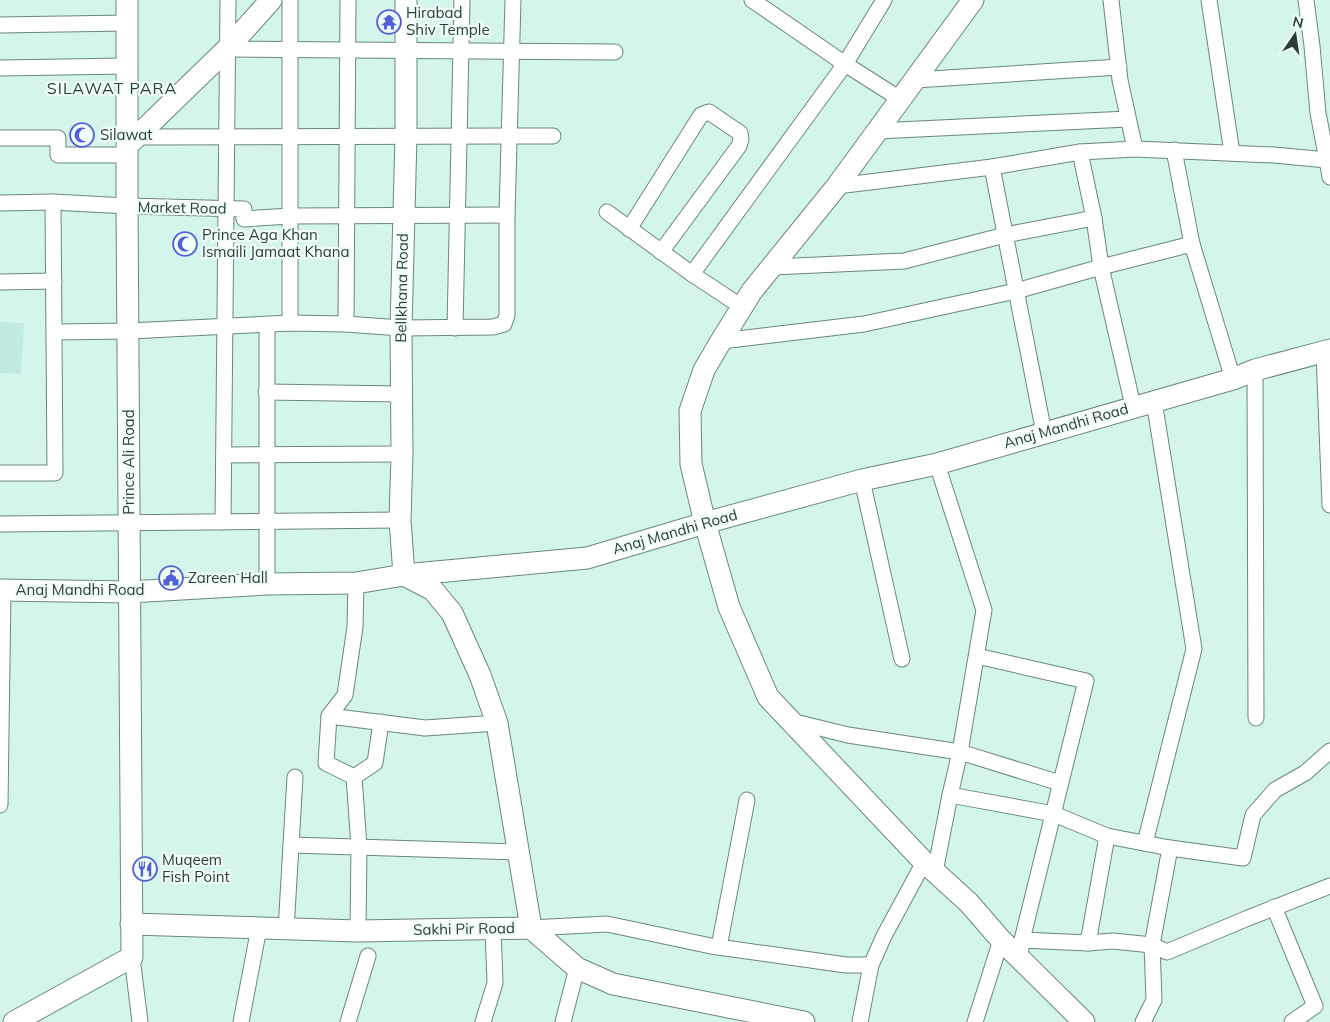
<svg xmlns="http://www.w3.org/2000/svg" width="1330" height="1022" font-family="Mulish,sans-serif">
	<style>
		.built { fill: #c1ebe1 }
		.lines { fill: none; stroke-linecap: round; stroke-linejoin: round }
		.street-casing { stroke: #69877f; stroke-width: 17 }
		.secondary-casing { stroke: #69877f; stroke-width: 23 }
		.street { stroke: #fff; stroke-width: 15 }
		.secondary { stroke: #fff; stroke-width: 21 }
		.labels { text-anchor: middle; stroke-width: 4.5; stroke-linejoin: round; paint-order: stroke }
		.poi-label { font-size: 15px; fill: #2f3d39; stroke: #f0fefa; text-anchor: start }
		.street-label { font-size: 15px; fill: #2f3d39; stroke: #f0fefa }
		.neighbourhood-label { font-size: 16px; letter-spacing: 1px; fill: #2f3d39; stroke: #f0fefa }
	</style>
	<rect width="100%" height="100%" fill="#d4f5ec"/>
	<polygon class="built" points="0,322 24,323 21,374 0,373"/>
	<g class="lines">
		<g class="street-casing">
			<g id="street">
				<polyline points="290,0 290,323"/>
				<polyline points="752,0 845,64 900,99"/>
				<polyline points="1209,0 1232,153"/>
				<polyline points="1306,0 1312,46 1318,113 1327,160 1330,159"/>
				<polyline points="0,25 127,23"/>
				<polyline points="227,49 615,52"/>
				<polyline points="0,68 127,66"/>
				<polyline points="915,80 1119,67"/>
				<polyline points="877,131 1128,119"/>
				<polyline points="137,137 553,136"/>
				<polyline points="0,138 58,138 58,155 127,155"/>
				<polyline points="1135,149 1274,155 1327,160 1330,177"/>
				<polyline points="1080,152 1094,218 1101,267 1133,406"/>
				<polyline points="992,167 1044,433"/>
				<polyline points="837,186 992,167 1080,152 1135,149 1120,80 1111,0"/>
				<polyline points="0,203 53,202"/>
				<polyline points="607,212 692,274"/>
				<polyline points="629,229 701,115 709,112 740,133 741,139 739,146 661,252"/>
				<polyline points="1192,244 1233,379"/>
				<polyline points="773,267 904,261 1005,235 1094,218"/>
				<polyline points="0,282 54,281"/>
				<polyline points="742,307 692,274 845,64 884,0"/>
				<polyline points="346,324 348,0"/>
				<polyline points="455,328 462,0"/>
				<polyline points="55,332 129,331 290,323 346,324 401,328 493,327 504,324 507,315 507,215 513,0"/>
				<polyline points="721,341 864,324 1016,291 1101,267 1192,244 1174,150"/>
				<polyline points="1324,353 1330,505"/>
				<polyline points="1255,370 1256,718"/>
				<polyline points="266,392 401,394"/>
				<polyline points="224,455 402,454"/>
				<polyline points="0,473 55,473 53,202 127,206 244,209 244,219 290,216 507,215"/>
				<polyline points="862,480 902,659"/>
				<polyline points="223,522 228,0"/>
				<polyline points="0,524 400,520"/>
				<polyline points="356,583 355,627 345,695 329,716 326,763 354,777 359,846 358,931"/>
				<polyline points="267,584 267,325"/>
				<polyline points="977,656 1086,681 1022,940"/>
				<polyline points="329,716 425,728 497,723"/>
				<polyline points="791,721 848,735 960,752 1060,783"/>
				<polyline points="354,777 375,763 381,722"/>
				<polyline points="950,795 1054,814 1107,836 1170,848 1243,858 1253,815 1275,790 1305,773 1330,751"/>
				<polyline points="0,805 3,590"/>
				<polyline points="1145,843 1194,649 1154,401"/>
				<polyline points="291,845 518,852"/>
				<polyline points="935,872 950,795 960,752 984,610 937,464"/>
				<polyline points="1274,907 1315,1006 1292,1022"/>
				<polyline points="531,928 607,924 711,946 846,965 871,965"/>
				<polyline points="286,930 295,777"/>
				<polyline points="1088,943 1107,836"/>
				<polyline points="719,947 747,800"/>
				<polyline points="1021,949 1022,940 1088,943 1113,941 1152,945 1167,952 1248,918 1330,886"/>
				<polyline points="132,957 140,1022"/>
				<polyline points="241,1022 259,928"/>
				<polyline points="348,1022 368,956"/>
				<polyline points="483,1022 495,983 493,929"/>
				<polyline points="563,1022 577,968"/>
				<polyline points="860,1022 871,965 884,936 924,862"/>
				<polyline points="975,1022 1001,940"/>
				<polyline points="1143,1022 1154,1000 1152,945 1170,848"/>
			</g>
		</g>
		<g class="secondary-casing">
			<g id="secondary">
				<polyline points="406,0 406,136 401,328 402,454 400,520 404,575 433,590 452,613 480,675 497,723 531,928"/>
				<polyline points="973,0 837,186 752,291 721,341 704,370 690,411 691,464 705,523 729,607 768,697 924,862 969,903 1001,940 1084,1022"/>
				<polyline points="128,145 227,49 271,0"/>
				<polyline points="0,590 129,592 267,584 356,583 404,575 587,558 705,523 862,480 937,464 1233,379 1255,370 1330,350"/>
				<polyline points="131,924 358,931 531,928 577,968 613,984 804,1022"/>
				<polyline points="14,1022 132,957 127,206 127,0"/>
			</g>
		</g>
		<use href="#street" class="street"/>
		<use href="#secondary" class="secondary"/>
	</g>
	<defs>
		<g id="temple-ring" transform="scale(1.25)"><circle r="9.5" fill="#f0fefa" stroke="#5360d7" stroke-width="1.5"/><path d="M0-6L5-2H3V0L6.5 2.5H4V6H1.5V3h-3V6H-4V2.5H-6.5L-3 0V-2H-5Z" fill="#5360d7"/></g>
		<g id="mosque-ring" transform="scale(1.25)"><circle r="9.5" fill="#f0fefa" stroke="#5360d7" stroke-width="1.5"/><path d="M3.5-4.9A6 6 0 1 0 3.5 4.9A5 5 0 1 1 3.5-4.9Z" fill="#5360d7"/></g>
		<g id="civic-ring" transform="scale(1.25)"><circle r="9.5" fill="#f0fefa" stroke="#5360d7" stroke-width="1.5"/><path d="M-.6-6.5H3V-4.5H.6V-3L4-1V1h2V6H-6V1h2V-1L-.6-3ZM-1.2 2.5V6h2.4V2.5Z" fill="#5360d7"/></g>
		<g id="restaurant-ring" transform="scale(1.25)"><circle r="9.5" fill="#f0fefa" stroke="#5360d7" stroke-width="1.5"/><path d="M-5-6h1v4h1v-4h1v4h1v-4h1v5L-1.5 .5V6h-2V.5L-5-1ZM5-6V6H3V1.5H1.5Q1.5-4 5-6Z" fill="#5360d7"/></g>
	</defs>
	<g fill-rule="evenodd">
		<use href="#temple-ring" x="389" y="22"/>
		<use href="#mosque-ring" x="82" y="135"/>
		<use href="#mosque-ring" x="185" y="244"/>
		<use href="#civic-ring" x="171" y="578"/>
		<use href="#restaurant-ring" x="145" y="869"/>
	</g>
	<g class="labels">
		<g class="poi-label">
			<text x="406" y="18">Hirabad<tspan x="406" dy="17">Shiv Temple</tspan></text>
			<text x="100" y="140">Silawat</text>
			<text x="202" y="240">Prince Aga Khan<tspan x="202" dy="17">Ismaili Jamaat Khana</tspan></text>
			<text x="188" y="583">Zareen Hall</text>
			<text x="162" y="865">Muqeem<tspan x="162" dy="17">Fish Point</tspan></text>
		</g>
		<g class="street-label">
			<text transform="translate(182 208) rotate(1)" y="5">Market Road</text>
			<text transform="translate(402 288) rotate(-89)" y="5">Bellkhana Road</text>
			<text transform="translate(1066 426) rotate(-16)" y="5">Anaj Mandhi Road</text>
			<text transform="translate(129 462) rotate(-90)" y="5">Prince Ali Road</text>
			<text transform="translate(675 532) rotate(-16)" y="5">Anaj Mandhi Road</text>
			<text x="80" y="595">Anaj Mandhi Road</text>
			<text transform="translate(464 929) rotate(-1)" y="5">Sakhi Pir Road</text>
		</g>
		<g class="neighbourhood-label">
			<text x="112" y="94">SILAWAT PARA</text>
		</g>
	</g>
	<g transform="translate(1295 35) rotate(13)" stroke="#f0fefa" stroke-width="4" paint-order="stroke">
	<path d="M0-4L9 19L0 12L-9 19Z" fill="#2f3d39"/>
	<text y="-8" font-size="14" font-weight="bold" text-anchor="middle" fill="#2f3d39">N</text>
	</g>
</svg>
